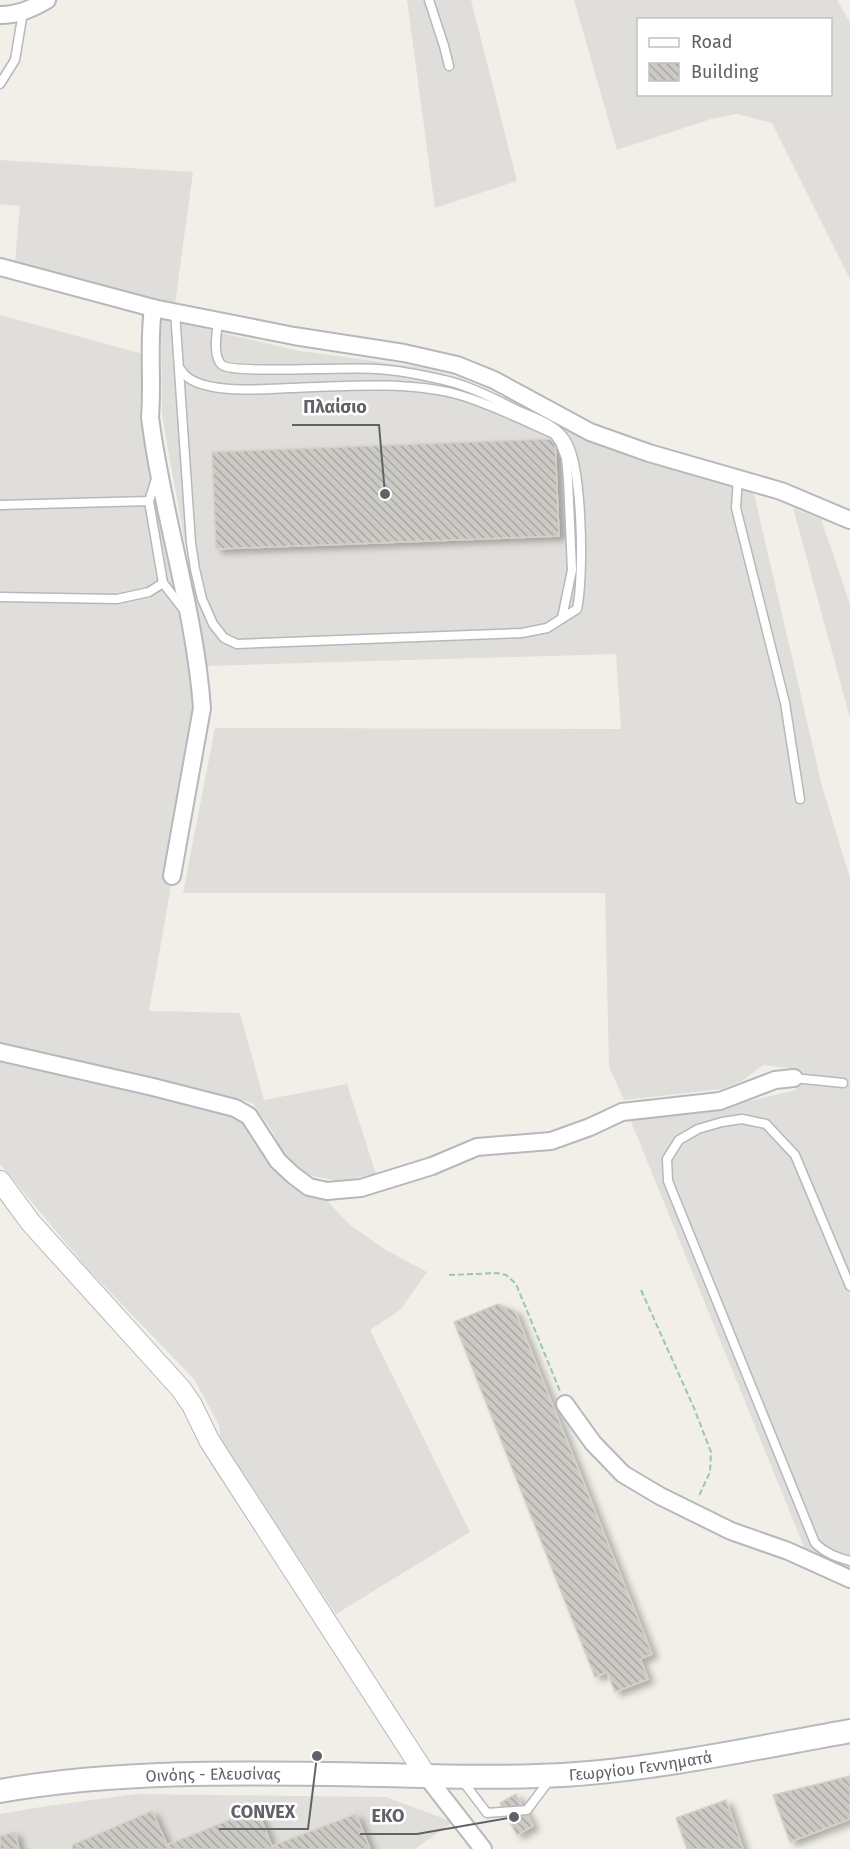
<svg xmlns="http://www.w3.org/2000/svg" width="850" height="1849" font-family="'Fira Sans',sans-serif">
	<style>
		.industrial { fill: #e0deda; fill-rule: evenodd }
		.building { fill: url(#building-back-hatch); stroke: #d6d1c6; stroke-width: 1.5; filter: url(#shadow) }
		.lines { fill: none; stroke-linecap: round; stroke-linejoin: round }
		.service-casing { stroke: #b5b8bc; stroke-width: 11 }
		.minor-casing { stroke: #b5b8bc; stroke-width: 20 }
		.tertiary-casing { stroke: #b5b8bc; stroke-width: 22 }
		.secondary-casing { stroke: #b6babf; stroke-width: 26 }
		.path { stroke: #9cc7a9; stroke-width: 2; stroke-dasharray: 6 3; stroke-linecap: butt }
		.service { stroke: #fff; stroke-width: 8 }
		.minor { stroke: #fff; stroke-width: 16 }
		.tertiary { stroke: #fff; stroke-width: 20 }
		.secondary { stroke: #fff; stroke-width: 22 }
		.labels { text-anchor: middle; stroke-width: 5; stroke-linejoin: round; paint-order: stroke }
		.street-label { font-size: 16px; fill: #5f6368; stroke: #fff }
		.leader { fill: none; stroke: #5f6368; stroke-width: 2 }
		.callout-dot { fill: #5f6368; stroke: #fff; stroke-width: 2 }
		.callout-label { font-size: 18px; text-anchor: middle; font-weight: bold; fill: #5f6368; stroke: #fff; stroke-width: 5; stroke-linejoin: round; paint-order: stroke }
	</style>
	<defs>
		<pattern id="building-back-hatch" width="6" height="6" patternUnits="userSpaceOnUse" patternTransform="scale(1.5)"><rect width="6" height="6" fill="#cccac5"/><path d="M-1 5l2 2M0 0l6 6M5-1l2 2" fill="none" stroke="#a9a8a4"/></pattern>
		<filter id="shadow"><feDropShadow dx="6" dy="4" stdDeviation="3" flood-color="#0004"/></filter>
	</defs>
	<rect width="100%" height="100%" fill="#f1efe8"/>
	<g class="industrial">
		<polygon points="407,0 471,0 517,181 435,208"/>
		<path d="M574 0H837L850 23V279L772 123 737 114 711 119 617 150ZM638 20H830V94H638Z"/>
		<polygon points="0,160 193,172 175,304 15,262 20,206 0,204"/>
		<polygon points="0,315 143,354 140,414 198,716 171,865 170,892 149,1011 240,1013 264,1100 347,1084 376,1174 339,1181 312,1176 286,1159 273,1132 253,1103 0,1044"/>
		<polygon points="161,319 300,351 418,367 459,377 569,431 754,494 822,786 850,878 850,1569 805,1549 630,1119 698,1113 796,1090 796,1069 763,1065 742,1081 722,1089 624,1100 609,1067 605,893 183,893 215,728 621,729 616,654 207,666 162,415"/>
		<polygon points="793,508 821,519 850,604 850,718"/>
		<polygon points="0,1049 247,1107 281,1158 316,1189 349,1224 386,1250 427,1272 400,1310 370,1330 470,1532 336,1614 221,1442 219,1425 194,1379 86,1267 0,1164"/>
		<polygon points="136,1794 386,1797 453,1822 415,1849 0,1849 0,1814 41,1807"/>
	</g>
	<g class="building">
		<polygon points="555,439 559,536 216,549 212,452"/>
		<polygon points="498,1304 515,1311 652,1654 640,1659 648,1679 615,1692 607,1672 595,1677 454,1322"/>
		<polygon points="850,1776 850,1819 790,1842 773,1795"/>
		<polygon points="516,1794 533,1826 517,1835 500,1803"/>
		<polygon points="726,1800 743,1849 687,1849 676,1818"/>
		<polygon points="257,1809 273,1849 169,1849 167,1845"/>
		<polygon points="152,1811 169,1849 73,1849 72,1845"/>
		<polygon points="356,1814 370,1849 273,1849 272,1846"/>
		<polygon points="15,1832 19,1849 0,1849 0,1836"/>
	</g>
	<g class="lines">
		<g class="service-casing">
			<g id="service">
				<polyline points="429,0 444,46 449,66"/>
				<polyline points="0,84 15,60 23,12"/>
				<path d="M175 312 191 543 195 569 202 599 213 624 224 638 237 644 522 633 547 628 577 609C584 579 583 463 565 439 555 424 535 418 519 411 497 400 472 387 448 381 427 376 397 370 376 369 356 368 336 369 317 369 301 369 231 372 222 365 212 356 217 333 218 321"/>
				<path d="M181 370C196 396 264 389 290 388 341 386 407 381 456 394 488 403 523 420 554 434L560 442 566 458 568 479 572 570 562 618"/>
				<polyline points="738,478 736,508 785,703 800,799"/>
				<polyline points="156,479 149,501 163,583 184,610"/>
				<polyline points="0,505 149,501"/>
				<polyline points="0,597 117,599 149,592 163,583"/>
				<polyline points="794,1078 843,1083"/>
				<path d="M850 1286 795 1155 766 1124 742 1119 722 1122 698 1129 679 1140 667 1159 668 1181 815 1543C825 1553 836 1557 850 1561"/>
				<polyline points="461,1779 487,1813 527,1810 551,1778"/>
			</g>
		</g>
		<g class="minor-casing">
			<g id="minor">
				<path d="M0 15C18 15 31 9 47 0"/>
				<polyline points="0,267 153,308 294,336 404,353 457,365 494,380 590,432 649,453 781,491 850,520"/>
				<path d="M153 308C148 344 153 380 150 417 162 514 195 610 202 708L172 876"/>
				<polyline points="0,1052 153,1087 235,1108 249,1116 278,1161 293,1175 309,1187 327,1191 361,1188 432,1166 477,1147 551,1141 590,1127 622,1112 720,1101 775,1080 794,1078"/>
				<polyline points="565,1404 593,1443 623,1474 660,1496 731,1531 788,1551 850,1579"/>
				<polyline points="427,1777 483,1849"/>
			</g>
		</g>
		<g class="tertiary-casing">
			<polyline id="tertiary" points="0,1181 31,1223 181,1389 192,1405 209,1440 223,1462 427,1777"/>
		</g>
		<g class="secondary-casing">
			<g id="secondary">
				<path id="s1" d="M0 1791C127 1769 257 1773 385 1775 444 1777 504 1778 563 1775 659 1769 755 1748 850 1731"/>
			</g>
		</g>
		<g class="path">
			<polyline points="449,1275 497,1273 506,1275 516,1284 560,1391"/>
			<polyline points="641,1290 694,1408 711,1452 710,1472 698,1498"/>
		</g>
		<use href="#service" class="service"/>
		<use href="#minor" class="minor"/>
		<use href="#tertiary" class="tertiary"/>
		<use href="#secondary" class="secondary"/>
	</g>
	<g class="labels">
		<g class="street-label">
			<text dy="6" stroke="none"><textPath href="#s1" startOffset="642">Γεωργίου Γεννηματά</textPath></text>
			<text dy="6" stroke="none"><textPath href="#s1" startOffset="214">Οινόης - Ελευσίνας</textPath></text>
		</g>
	</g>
	<path class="leader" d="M385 494L379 425H292M317 1756L308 1829H219M514 1817L417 1834H360"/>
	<g class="callout-dot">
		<circle cx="385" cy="494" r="6"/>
		<circle cx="317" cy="1756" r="6"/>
		<circle cx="514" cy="1817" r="6"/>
	</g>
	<g class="callout-label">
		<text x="335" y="413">Πλαίσιο</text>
		<text x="263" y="1818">CONVEX</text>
		<text x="388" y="1822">EKO</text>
	</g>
	<rect x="637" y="18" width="195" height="78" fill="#ffffff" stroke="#bfc1c3" stroke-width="1.5"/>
	<rect x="649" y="38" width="30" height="9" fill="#ffffff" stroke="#bfc1c3" stroke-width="1.5"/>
	<text x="691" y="48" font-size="18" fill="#5f6368">Road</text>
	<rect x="649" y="63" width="30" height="18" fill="url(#building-back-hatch)" stroke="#bfc1c3" stroke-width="1.5"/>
	<text x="691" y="78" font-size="18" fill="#5f6368">Building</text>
</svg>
